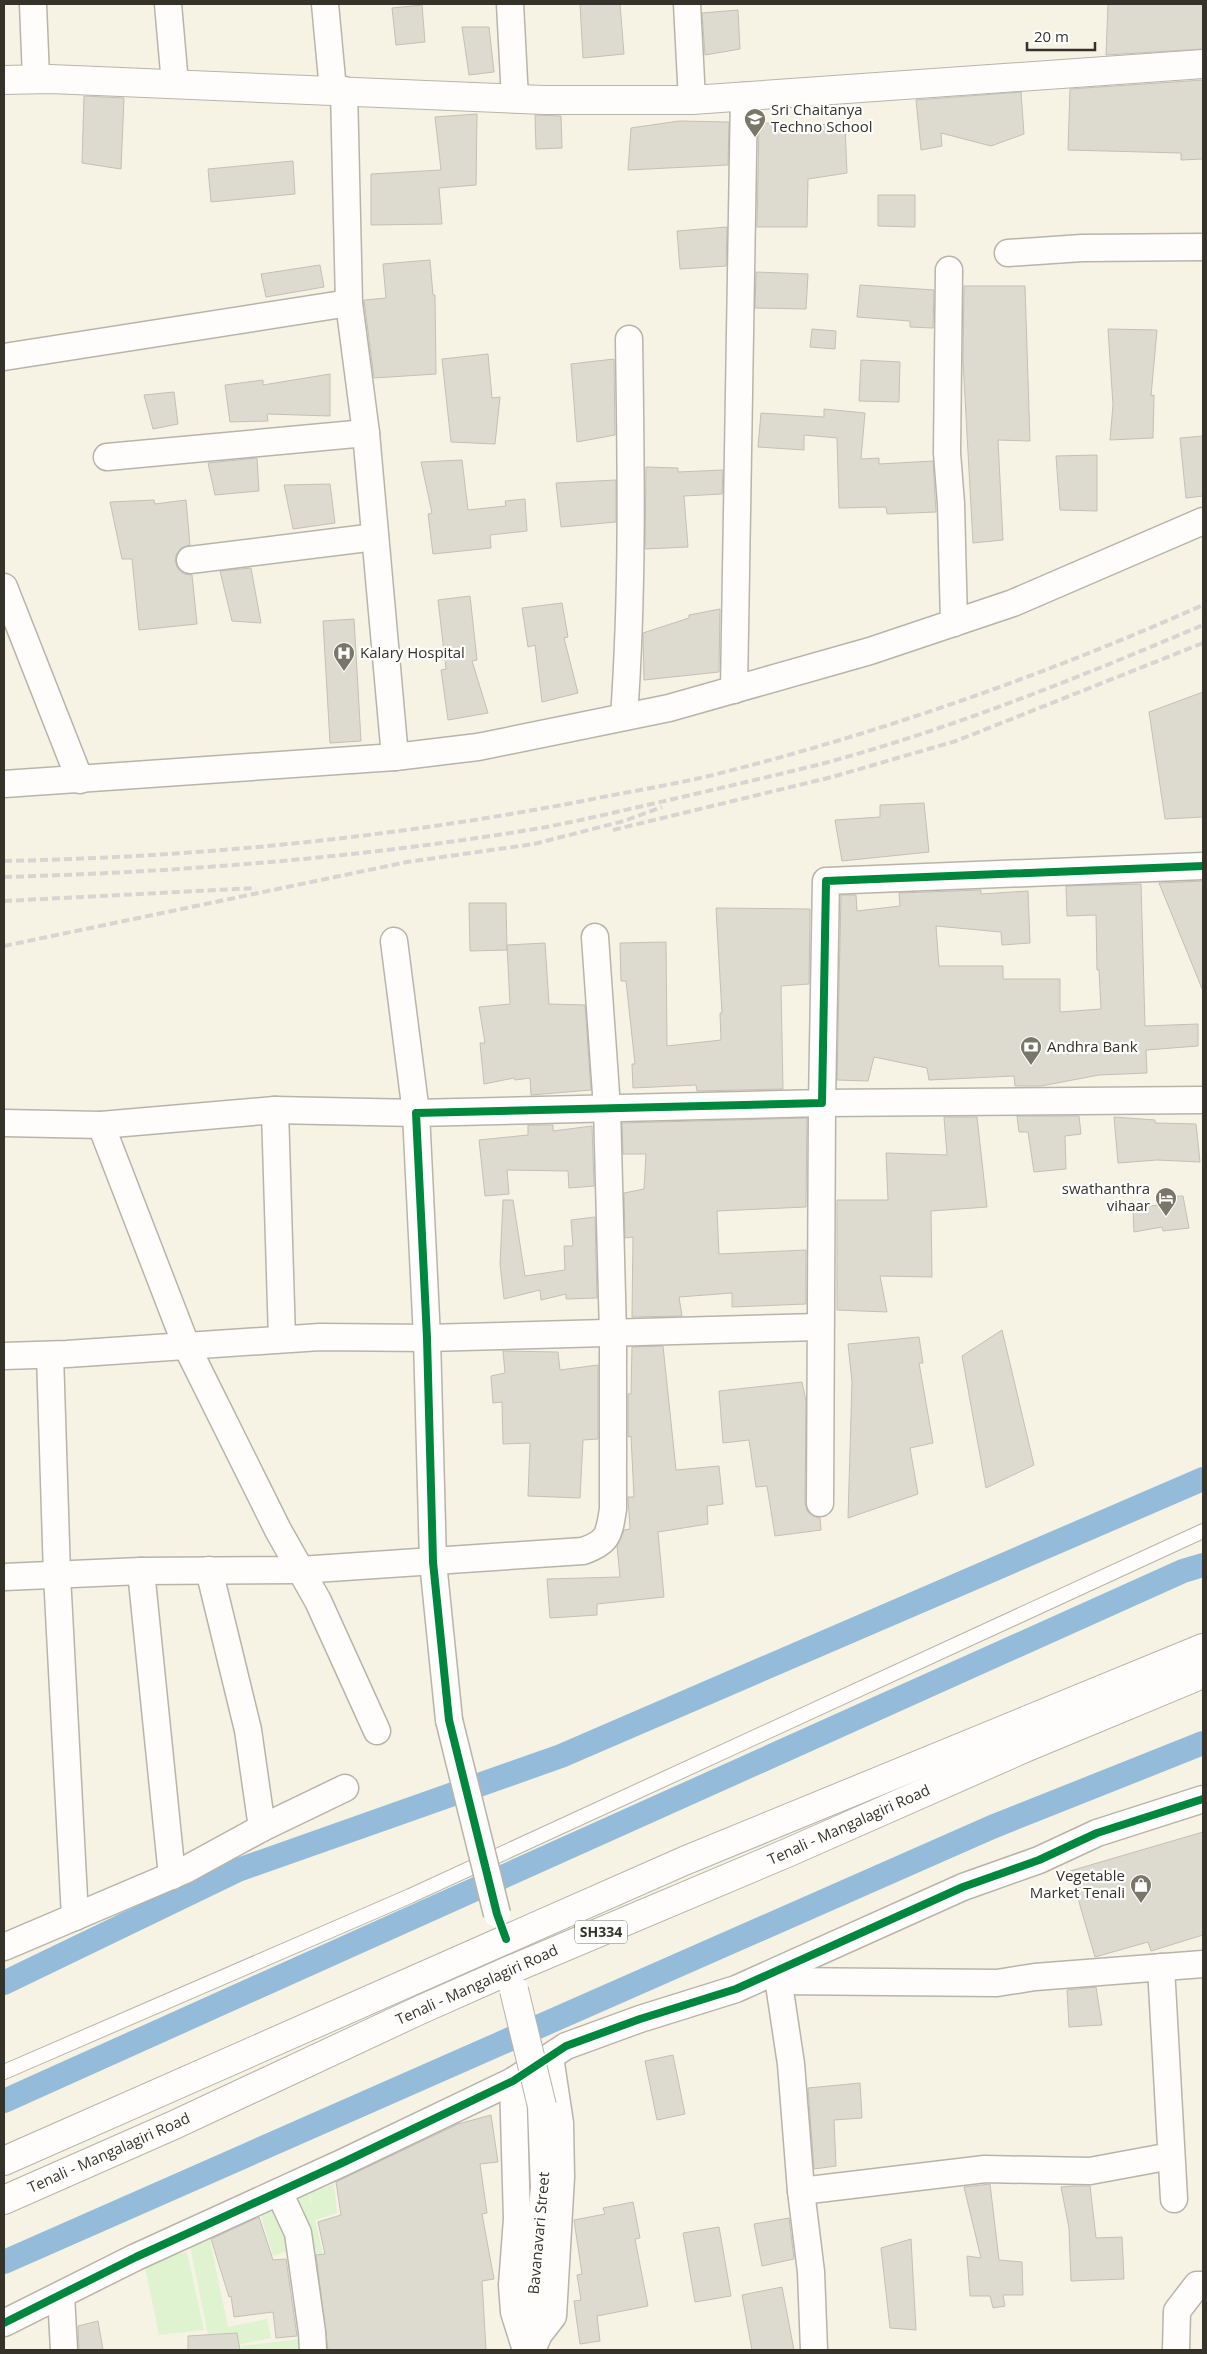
<svg xmlns="http://www.w3.org/2000/svg" width="1207" height="2354" font-family="'Open Sans',sans-serif">
	<style>
		.green { fill: #dff3d1 }
		.lines { fill: none; stroke-linecap: round; stroke-linejoin: round }
		.canal { stroke: #94bcda; stroke-width: 24 }
		.building { fill: #dddacf; stroke: #c4c0b6 }
		.lane-casing { stroke: #b8b4aa; stroke-width: 16 }
		.street-casing { stroke: #b8b4aa; stroke-width: 29 }
		.secondary-casing { stroke: #b8b4aa; stroke-width: 30 }
		.primary-casing { stroke: #b8b4aa; stroke-width: 30 }
		.lane { stroke: #fefdfb; stroke-width: 14 }
		.street { stroke: #fefdfb; stroke-width: 26 }
		.secondary { stroke: #fefdfb; stroke-width: 28 }
		.primary { stroke: #fefdfb; stroke-width: 28 }
		.rail { stroke: #d6d5d1; stroke-width: 4; stroke-dasharray: 8 4; stroke-linecap: butt }
		.street-bridge-casing { stroke: #b8b4aa; stroke-width: 29; stroke-linecap: butt }
		.secondary-bridge-casing { stroke: #b8b4aa; stroke-width: 30; stroke-linecap: butt }
		.street-bridge { stroke: #fefdfb; stroke-width: 26 }
		.secondary-bridge { stroke: #fefdfb; stroke-width: 28 }
		.cycleway-casing { stroke: #fff; stroke-width: 11 }
		.cycleway { stroke: #00873e; stroke-width: 8 }
		.labels { text-anchor: middle; stroke-width: 4.5; stroke-linejoin: round; paint-order: stroke }
		.shield { fill: #fff; stroke: #727069; stroke-width: 1 }
		.shield-label { font-size: 14px; font-weight: bold; fill: #353329 }
		.poi-label { font-size: 15px; fill: #353329; stroke: #fff; text-anchor: start }
		.street-label { font-size: 15px; fill: #353329; stroke: #fff }
	</style>
	<rect width="100%" height="100%" fill="#f6f2e4"/>
	<g class="green">
		<polygon points="334,2184 337,2213 315,2220 328,2276 307,2280 287,2201 308,2193 312,2207 310,2193"/>
		<polygon points="281,2205 295,2249 273,2256 260,2212"/>
		<polygon points="209,2236 228,2327 267,2319 271,2338 211,2350 189,2241"/>
		<polygon points="187,2252 204,2330 159,2335 144,2262"/>
		<polygon points="301,2339 303,2350 242,2350 241,2346"/>
	</g>
	<g class="lines">
		<g class="canal">
			<polyline points="4,1983 238,1870 561,1756 1203,1479"/>
			<polyline points="4,2101 1183,1571 1203,1565"/>
			<polyline points="4,2262 992,1827 1203,1743"/>
		</g>
	</g>
	<g class="building">
		<polygon points="580,4 620,4 624,54 583,58"/>
		<polygon points="1108,4 1203,4 1203,49 1106,55"/>
		<polygon points="422,5 425,42 396,45 392,8"/>
		<polygon points="738,10 740,49 705,55 702,13"/>
		<polygon points="462,27 489,27 494,72 469,75"/>
		<polygon points="1203,80 1203,159 1181,160 1181,153 1068,150 1070,89"/>
		<polygon points="1021,92 1024,134 991,146 941,133 942,146 921,150 916,100"/>
		<polygon points="84,96 124,98 121,169 82,163"/>
		<polygon points="477,114 476,185 439,188 442,224 371,225 371,174 441,170 435,117"/>
		<polygon points="535,115 561,116 562,148 536,149"/>
		<polygon points="679,121 729,122 728,165 628,170 631,128"/>
		<polygon points="759,123 845,125 847,173 808,179 807,227 757,227"/>
		<polygon points="293,161 295,194 211,202 208,169"/>
		<polygon points="878,195 915,195 915,227 878,226"/>
		<polygon points="727,227 726,266 680,269 677,231"/>
		<polygon points="430,260 433,295 435,295 436,374 374,378 364,300 386,298 383,264"/>
		<polygon points="320,265 324,287 266,297 261,274"/>
		<polygon points="756,272 808,274 806,309 755,308"/>
		<polygon points="860,285 934,290 933,328 910,327 910,321 857,317"/>
		<polygon points="964,286 1025,286 1030,441 998,440 1003,540 973,543 963,361"/>
		<polygon points="812,329 836,331 835,349 810,347"/>
		<polygon points="1108,329 1157,330 1151,396 1154,395 1153,438 1110,440 1113,405"/>
		<polygon points="488,354 492,398 500,397 495,444 451,442 442,359"/>
		<polygon points="614,359 615,435 577,442 571,364"/>
		<polygon points="861,360 900,362 899,402 859,401"/>
		<polygon points="330,374 330,416 267,414 268,421 230,422 225,385 263,380 263,385"/>
		<polygon points="174,392 178,424 153,429 144,395"/>
		<polygon points="824,409 865,413 861,459 879,458 879,464 933,461 936,512 887,514 886,507 839,508 837,438 804,435 804,450 758,447 761,413 824,417"/>
		<polygon points="1203,436 1203,496 1186,498 1180,438"/>
		<polygon points="1097,455 1097,511 1060,510 1056,456"/>
		<polygon points="257,458 259,491 215,495 208,463"/>
		<polygon points="462,460 468,510 506,506 505,501 525,499 527,531 490,535 491,548 433,554 428,514 432,513 421,462"/>
		<polygon points="646,467 678,468 678,472 723,470 722,494 684,496 688,547 645,549"/>
		<polygon points="616,480 616,522 561,527 556,483"/>
		<polygon points="330,484 335,523 293,529 284,485"/>
		<polygon points="154,500 155,504 186,500 190,545 181,548 176,555 175,561 178,569 184,574 192,575 197,624 139,630 132,559 122,559 110,502"/>
		<polygon points="251,568 261,623 232,621 220,571"/>
		<polygon points="470,596 477,660 472,661 488,713 448,720 441,670 446,669 438,600"/>
		<polygon points="562,603 568,637 564,638 578,693 542,702 535,645 528,647 522,608"/>
		<polygon points="720,609 719,672 644,680 643,633 689,618 689,615"/>
		<polygon points="354,619 361,741 330,743 323,621"/>
		<polygon points="1203,692 1203,817 1165,819 1149,712"/>
		<polygon points="924,803 929,852 842,861 835,820 880,817 880,805"/>
		<polygon points="1203,881 1203,991 1159,883"/>
		<polygon points="1141,884 1145,1026 1198,1024 1198,1046 1146,1050 1147,1073 1099,1075 1041,1086 1015,1086 1014,1076 929,1080 927,1068 874,1057 868,1081 837,1080 841,895 856,895 857,911 900,906 899,893 981,890 981,894 1028,891 1030,943 1002,945 1001,932 936,926 939,966 1003,966 1003,979 1060,979 1060,1012 1101,1009 1099,970 1097,970 1096,915 1067,916 1066,886"/>
		<polygon points="469,903 506,903 507,950 470,951"/>
		<polygon points="716,908 810,909 809,984 781,986 783,1089 697,1091 696,1085 633,1088 632,1064 635,1064 626,981 621,981 620,943 666,942 667,1046 721,1040 720,1013 722,1013"/>
		<polygon points="545,943 549,1004 585,1005 591,1090 531,1095 530,1078 515,1080 514,1078 484,1084 480,1043 485,1043 479,1007 510,1004 507,945"/>
		<polygon points="1017,1116 1079,1116 1081,1134 1065,1136 1066,1169 1034,1172 1028,1132 1019,1132"/>
		<polygon points="944,1117 977,1117 987,1207 931,1211 932,1277 880,1276 887,1312 837,1310 837,1200 888,1200 886,1153 947,1155"/>
		<polygon points="1114,1117 1155,1120 1155,1123 1196,1124 1200,1162 1157,1160 1118,1163"/>
		<polygon points="807,1118 806,1207 717,1211 719,1254 806,1250 806,1304 732,1307 732,1293 679,1297 682,1316 632,1317 633,1237 625,1238 624,1193 644,1189 646,1154 623,1154 622,1123"/>
		<polygon points="528,1125 553,1125 553,1131 592,1126 594,1186 569,1188 568,1171 507,1170 509,1194 485,1196 479,1140 528,1135"/>
		<polygon points="1183,1196 1189,1228 1163,1231 1162,1227 1134,1232 1133,1208 1159,1205 1158,1197"/>
		<polygon points="503,1200 513,1200 525,1276 565,1270 564,1246 573,1246 571,1220 595,1217 597,1298 566,1299 566,1294 541,1300 540,1290 504,1299 500,1264"/>
		<polygon points="1002,1330 1034,1465 986,1488 962,1356"/>
		<polygon points="919,1337 923,1363 919,1363 933,1443 910,1448 918,1494 848,1518 852,1382 848,1344"/>
		<polygon points="663,1346 676,1470 719,1466 723,1504 707,1506 708,1524 658,1532 664,1597 597,1604 597,1615 550,1618 547,1579 620,1577 617,1546 624,1530 630,1529 628,1497 634,1497 631,1436 628,1437 628,1394 631,1394 632,1347"/>
		<polygon points="503,1351 558,1352 560,1370 598,1365 598,1439 583,1440 580,1498 528,1496 530,1443 503,1444 502,1402 493,1403 491,1376 505,1373"/>
		<polygon points="802,1382 806,1401 805,1503 807,1511 813,1516 820,1518 821,1530 775,1536 767,1486 756,1487 749,1440 723,1443 719,1391"/>
		<polygon points="1203,1832 1203,1935 1151,1951 1148,1942 1095,1957 1070,1871"/>
		<polygon points="1096,1987 1102,2025 1069,2027 1067,1990"/>
		<polygon points="673,2055 685,2114 657,2120 645,2061"/>
		<polygon points="860,2083 862,2118 834,2120 836,2166 814,2169 808,2088"/>
		<polygon points="491,2115 498,2162 480,2164 487,2213 482,2214 494,2279 482,2281 486,2350 328,2350 316,2255 325,2254 318,2222 341,2215 336,2182 458,2124"/>
		<polygon points="990,2184 999,2260 1022,2262 1023,2295 1003,2295 1005,2306 993,2308 990,2296 970,2296 967,2256 981,2258 964,2187"/>
		<polygon points="1073,2186 1090,2186 1096,2238 1122,2237 1124,2279 1071,2281 1069,2228 1061,2187"/>
		<polygon points="633,2202 640,2238 635,2239 648,2306 597,2316 600,2341 580,2344 574,2301 581,2300 577,2275 582,2274 574,2220 605,2214 603,2208"/>
		<polygon points="259,2217 273,2260 286,2259 297,2336 276,2338 273,2312 234,2317 231,2296 229,2297 211,2239"/>
		<polygon points="789,2218 794,2259 762,2266 754,2224"/>
		<polygon points="719,2227 731,2296 695,2302 683,2233"/>
		<polygon points="911,2239 916,2330 890,2328 881,2248"/>
		<polygon points="782,2287 794,2350 752,2350 742,2295"/>
		<polygon points="98,2321 103,2350 79,2350 78,2326"/>
		<polygon points="237,2333 240,2350 188,2350 188,2336"/>
	</g>
	<g class="lines">
		<g class="lane-casing">
			<polyline id="lane" points="4,2072 410,1896 1203,1531"/>
		</g>
		<g class="street-casing">
			<g id="street">
				<polyline points="33,4 36,78"/>
				<polyline points="168,4 175,84"/>
				<polyline points="325,4 333,90"/>
				<polyline points="510,4 515,99"/>
				<polyline points="687,4 692,100"/>
				<polyline points="344,90 349,303 366,433 395,757"/>
				<polyline points="1008,253 1082,248 1203,247"/>
				<polyline points="949,270 947,453 951,504 954,623"/>
				<polyline points="4,357 349,303"/>
				<polyline points="107,457 366,433"/>
				<polyline points="190,560 375,537"/>
				<polyline points="4,587 80,780"/>
				<polyline points="734,690 744,96"/>
				<path d="M624 717C633 591 631 466 629 339"/>
				<polyline points="4,784 395,757 478,747 669,708 870,651 1013,603 1203,521"/>
				<polyline points="275,1110 282,1339"/>
				<polyline points="4,1123 101,1125 275,1110 416,1113 394,941"/>
				<polyline points="101,1125 186,1345 278,1530 318,1601 377,1731"/>
				<polyline points="50,1355 57,1575 75,1917"/>
				<polyline points="4,1356 67,1354 320,1337 427,1338 819,1327"/>
				<polyline points="820,1503 822,1103 1203,1100"/>
				<polyline points="209,1570 248,1730 262,1828"/>
				<polyline points="141,1571 172,1876"/>
				<path d="M4 1577 141 1571 300 1570 583 1551C609 1542 609 1534 613 1509V1334L607 1108 595 937"/>
				<polyline points="449,1720 433,1562 427,1338 416,1113 822,1103 826,881 1203,866"/>
				<polyline points="4,1947 185,1870 262,1828 345,1788"/>
				<polyline points="1161,1967 1174,2199"/>
				<polyline points="777,1971 791,2064 801,2191 811,2272 814,2350"/>
				<polyline points="778,1981 997,1983 1035,1977 1203,1964"/>
				<polyline points="513,2081 517,2219 512,2285 514,2312 526,2350"/>
				<polyline points="801,2191 985,2169 1090,2171 1171,2156"/>
				<polyline points="279,2192 298,2233 312,2332 313,2350"/>
				<polyline points="61,2295 64,2350"/>
				<polyline points="4,2323 136,2257 344,2162 513,2081 566,2046 640,2019 736,1989 963,1887 1039,1860 1097,1833 1203,1799"/>
				<polyline points="532,2350 539,2334 553,2316 561,2177 560,2123 550,2057"/>
				<polyline points="1176,2350 1177,2311 1197,2285 1203,2285"/>
			</g>
		</g>
		<g class="secondary-casing">
			<g id="secondary">
				<polyline points="4,80 50,79 544,100 692,100 1203,64"/>
				<polyline points="529,2350 545,2188 542,2106"/>
			</g>
		</g>
		<g class="primary-casing">
			<g id="primary">
				<polyline points="4,2161 684,1861 1203,1648"/>
				<polyline points="4,2200 174,2125 420,2010 510,1970 787,1853 1025,1748 1203,1674"/>
			</g>
		</g>
		<use href="#lane" class="lane"/>
		<use href="#street" class="street"/>
		<use href="#secondary" class="secondary"/>
		<use href="#primary" class="primary"/>
		<g class="rail">
			<polyline points="613,830 832,777 956,741 1203,643"/>
			<path d="M4 861C207 857 409 836 608 796 640 790 673 784 705 777 875 735 1043 676 1203 605"/>
			<path d="M4 877C181 872 359 858 535 829 575 822 616 812 656 803 712 790 769 777 825 763 954 728 1080 677 1203 625"/>
			<polyline points="4,901 256,888"/>
			<polyline points="4,946 407,862 534,844 624,821 662,807"/>
		</g>
		<g class="street-bridge-casing">
			<polyline id="street-bridge" points="449,1720 497,1914"/>
		</g>
		<g class="secondary-bridge-casing">
			<polyline id="secondary-bridge" points="514,1990 542,2106"/>
		</g>
		<use href="#street-bridge" class="street-bridge"/>
		<use href="#secondary-bridge" class="secondary-bridge"/>
		<g class="cycleway-casing">
			<g id="cycleway">
				<polyline points="506,1939 497,1914 449,1720 433,1562 427,1338 416,1113 822,1103 826,881 1203,866"/>
				<polyline points="4,2323 136,2257 344,2162 513,2081 566,2046 640,2019 736,1989 963,1887 1039,1860 1097,1833 1203,1799"/>
			</g>
		</g>
		<use href="#cycleway" class="cycleway"/>
	</g>
	<defs>
		<g id="school-pin" transform="scale(1.125)"><path d="M0 17L-7.5 6A9.5 9.5 0 1 1 7.5 6Z" fill="#79766a" stroke="#fff"/><path d="M0-5L7-2L0 1L-7-2ZM-4 1L0 2.5L4 1V4Q0 6-4 4Z" fill="#fff"/></g>
		<g id="hospital-pin" transform="scale(1.125)"><path d="M0 17L-7.5 6A9.5 9.5 0 1 1 7.5 6Z" fill="#79766a" stroke="#fff"/><path d="M-5-5h3v3.5h4V-5h3V5h-3V1.5h-4V5h-3Z" fill="#fff"/></g>
		<g id="bank-pin" transform="scale(1.125)"><path d="M0 17L-7.5 6A9.5 9.5 0 1 1 7.5 6Z" fill="#79766a" stroke="#fff"/><path d="M-6-4H6V4H-6ZM0-2.3a2.3 2.3 0 1 0 0 4.6a2.3 2.3 0 1 0 0-4.6Z" fill="#fff"/></g>
		<g id="hotel-pin" transform="scale(1.125)"><path d="M0 17L-7.5 6A9.5 9.5 0 1 1 7.5 6Z" fill="#79766a" stroke="#fff"/><path d="M-6-4.5h1.5V1H6V5H4.5V3h-9V5H-6ZM-4 0a1.8 1.8 0 1 1 3.6 0ZM.5 0V-2.5h3Q6-2.5 6 0Z" fill="#fff"/></g>
		<g id="shop-pin" transform="scale(1.125)"><path d="M0 17L-7.5 6A9.5 9.5 0 1 1 7.5 6Z" fill="#79766a" stroke="#fff"/><path d="M-5-2.5h2.3a2.7 3.5 0 0 1 5.4 0H5L5.5 6h-11ZM-1.5-2.5h3a1.5 2.3 0 0 0-3 0Z" fill="#fff"/></g>
	</defs>
	<g fill-rule="evenodd">
		<use href="#school-pin" x="755" y="119"/>
		<use href="#hospital-pin" x="344" y="653"/>
		<use href="#bank-pin" x="1031" y="1047"/>
		<use href="#hotel-pin" x="1166" y="1198"/>
		<use href="#shop-pin" x="1141" y="1885"/>
	</g>
	<g class="labels">
		<rect class="shield" x="575" y="1920.5" width="52" height="23" rx="4"/>
		<g class="shield-label">
			<text x="601" y="1937">SH334</text>
		</g>
		<g class="poi-label">
			<text x="771" y="115">Sri Chaitanya<tspan x="771" dy="17">Techno School</tspan></text>
			<text x="360" y="658">Kalary Hospital</text>
			<text x="1047" y="1052">Andhra Bank</text>
			<text x="1150" y="1194" text-anchor="end">swathanthra<tspan x="1150" dy="17">vihaar</tspan></text>
			<text x="1125" y="1881" text-anchor="end">Vegetable<tspan x="1125" dy="17">Market Tenali</tspan></text>
		</g>
		<g class="street-label">
			<text transform="translate(849 1825) rotate(-24)" y="5">Tenali - Mangalagiri Road</text>
			<text transform="translate(477 1985) rotate(-24)" y="5">Tenali - Mangalagiri Road</text>
			<text transform="translate(109 2153) rotate(-24)" y="5">Tenali - Mangalagiri Road</text>
			<text transform="translate(539 2233) rotate(-85)" y="5">Bavanavari Street</text>
		</g>
	</g>
	<rect width="1207" height="2354" fill="none" stroke="#353329" stroke-width="10"/>
	<path d="M1027 42v8h68v-8" fill="none" stroke="#353329" stroke-width="2.5"/>
	<text x="1034" y="42" font-size="15" fill="#353329" stroke="#ffffff" stroke-width="4" paint-order="stroke">20 m</text>
</svg>
